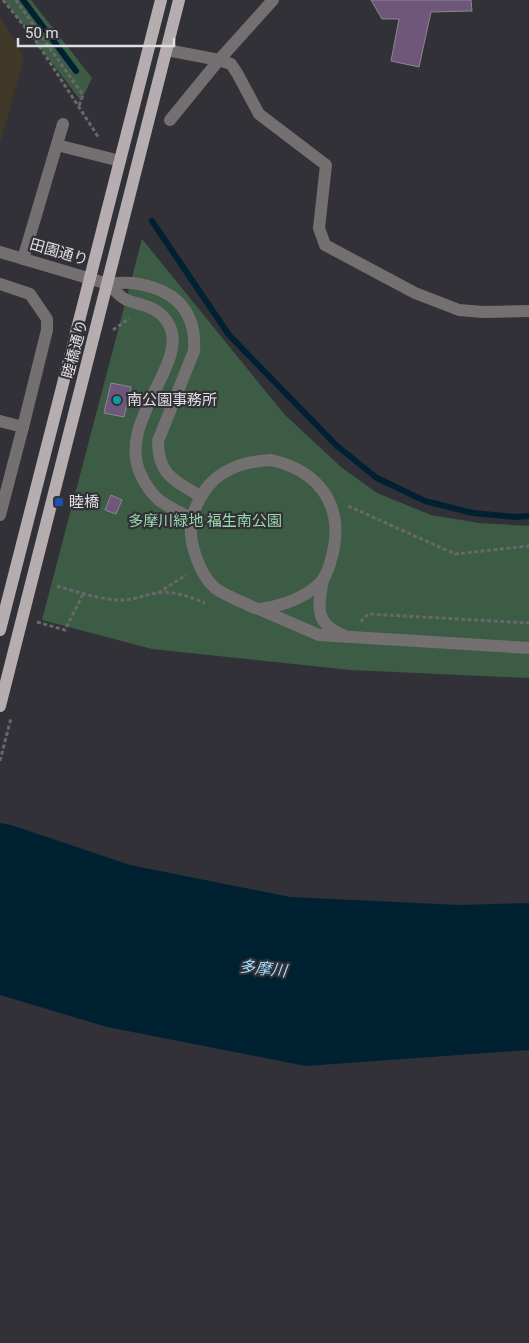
<svg xmlns="http://www.w3.org/2000/svg" width="529" height="1343" font-family="Roboto,'Noto Sans JP',sans-serif">
	<style>
		.education { fill: #403927 }
		.green { fill: #3d5c45 }
		.water { fill: #002131 }
		.lines { fill: none; stroke-linecap: round; stroke-linejoin: round }
		.stream { stroke: #002131; stroke-width: 6 }
		.building { fill: #6f577b; stroke: #8c888e }
		.path { stroke: #68676c; stroke-width: 3; stroke-dasharray: 4 2.5; stroke-linecap: butt }
		.minor { stroke: #747071; stroke-width: 12 }
		.major { stroke: #b5adaf; stroke-width: 12 }
		.culture-dot { fill: #0f9aa8; stroke: #323137; stroke-width: 2 }
		.transit-dot { fill: #1a4fb4; stroke: #323137; stroke-width: 2 }
		.labels { text-anchor: middle; stroke-width: 4.5; stroke-linejoin: round; paint-order: stroke }
		.street-label { font-size: 15px; fill: #e0dfe3; stroke: #323137 }
		.poi-label { font-size: 15px; fill: #e0dfe3; stroke: #323137; text-anchor: start }
		.park-label { font-size: 15px; fill: #97d9a9; stroke: #323137 }
		.water-label { font-size: 16px; font-style: italic; fill: #a1ddfd; stroke: #323137 }
	</style>
	<rect width="100%" height="100%" fill="#323137"/>
	<polygon class="education" points="0,16 24,57 0,144"/>
	<g class="green">
		<polygon points="4,0 31,0 92,78 81,101"/>
		<polygon points="142,239 284,414 341,467 377,493 431,515 479,523 529,526 529,678 350,670 152,649 42,620"/>
	</g>
	<polygon class="water" points="0,823 11,825 130,865 290,897 460,905 529,903 529,1050 306,1066 107,1027 0,995"/>
	<g class="lines">
		<g class="stream">
			<polyline points="23,0 76,71"/>
			<polyline points="152,221 229,335 337,446 377,478 425,501 473,513 516,517 529,516"/>
		</g>
	</g>
	<g class="building">
		<polygon points="371,0 471,0 472,11 431,12 419,67 391,61 399,19 382,19"/>
		<polygon points="111,383 131,387 124,417 104,413"/>
		<polygon points="111,495 122,500 116,514 105,510"/>
	</g>
	<g class="lines">
		<g class="path">
			<polyline points="3,0 34,38 99,138"/>
			<polyline points="16,0 83,95 79,106"/>
			<polyline points="113,330 130,318"/>
			<polyline points="348,506 455,554 529,546"/>
			<path d="M57 586C78 592 100 600 122 600 134 600 144 595 156 593 172 590 191 597 205 603"/>
			<polyline points="158,593 186,575"/>
			<polyline points="37,622 65,630 83,594"/>
			<polyline points="361,622 363,618 369,614 529,623"/>
			<polyline points="0,761 11,718"/>
		</g>
		<g class="minor">
			<polyline points="167,50 219,60 273,0"/>
			<polyline points="170,120 219,60 231,64 237,73 259,114 326,165 319,228 325,245 415,293 459,310 483,312 529,311"/>
			<polyline points="57,145 120,161"/>
			<polyline points="0,252 108,284"/>
			<polyline points="23,259 63,124"/>
			<polyline points="0,284 30,294 47,319 47,330 23,427 0,421"/>
			<path d="M271 460C315 470 342 500 334 547 332 557 328 574 321 582 307 596 290 603 271 607 268 607 263 609 260 609 254 609 247 604 242 602 233 598 223 594 215 588 199 574 187 539 192 518 195 506 203 491 212 482 227 467 250 461 271 460Z"/>
			<polyline points="0,515 23,427"/>
			<path d="M192 519C181 513 168 507 159 500 151 493 145 484 141 475 115 423 190 362 169 325 162 311 151 307 136 303 133 302 128 301 125 299 119 296 114 289 108 284 116 283 124 282 132 283 172 288 197 308 194 351L158 441C158 476 175 480 201 497"/>
			<path d="M323 580C318 605 314 624 343 635"/>
			<polyline points="259,609 319,635 529,648"/>
		</g>
		<g class="major">
			<polyline points="0,630 161,0"/>
			<polyline points="0,706 179,0"/>
		</g>
	</g>
	<circle class="culture-dot" cx="117" cy="400" r="5"/>
	<rect class="transit-dot" x="54" y="497" width="10" height="10" rx="2.5"/>
	<g class="labels">
		<g class="street-label">
			<text transform="translate(59 252) rotate(16)" y="5">田園通り</text>
			<text transform="translate(75 349) rotate(-75)" y="5">睦橋通り</text>
		</g>
		<g class="poi-label">
			<text x="127" y="405">南公園事務所</text>
			<text x="69" y="507">睦橋</text>
		</g>
		<g class="park-label">
			<text x="205" y="526">多摩川緑地 福生南公園</text>
		</g>
		<g class="water-label">
			<text transform="translate(263 968) rotate(6)" y="6">多摩川</text>
		</g>
	</g>
	<path d="M18 38v8h156v-8" fill="none" stroke="#e0dfe3" stroke-width="2.5"/>
	<text x="25" y="38" font-size="15" fill="#e0dfe3" stroke="#323137" stroke-width="4" paint-order="stroke">50 m</text>
</svg>
